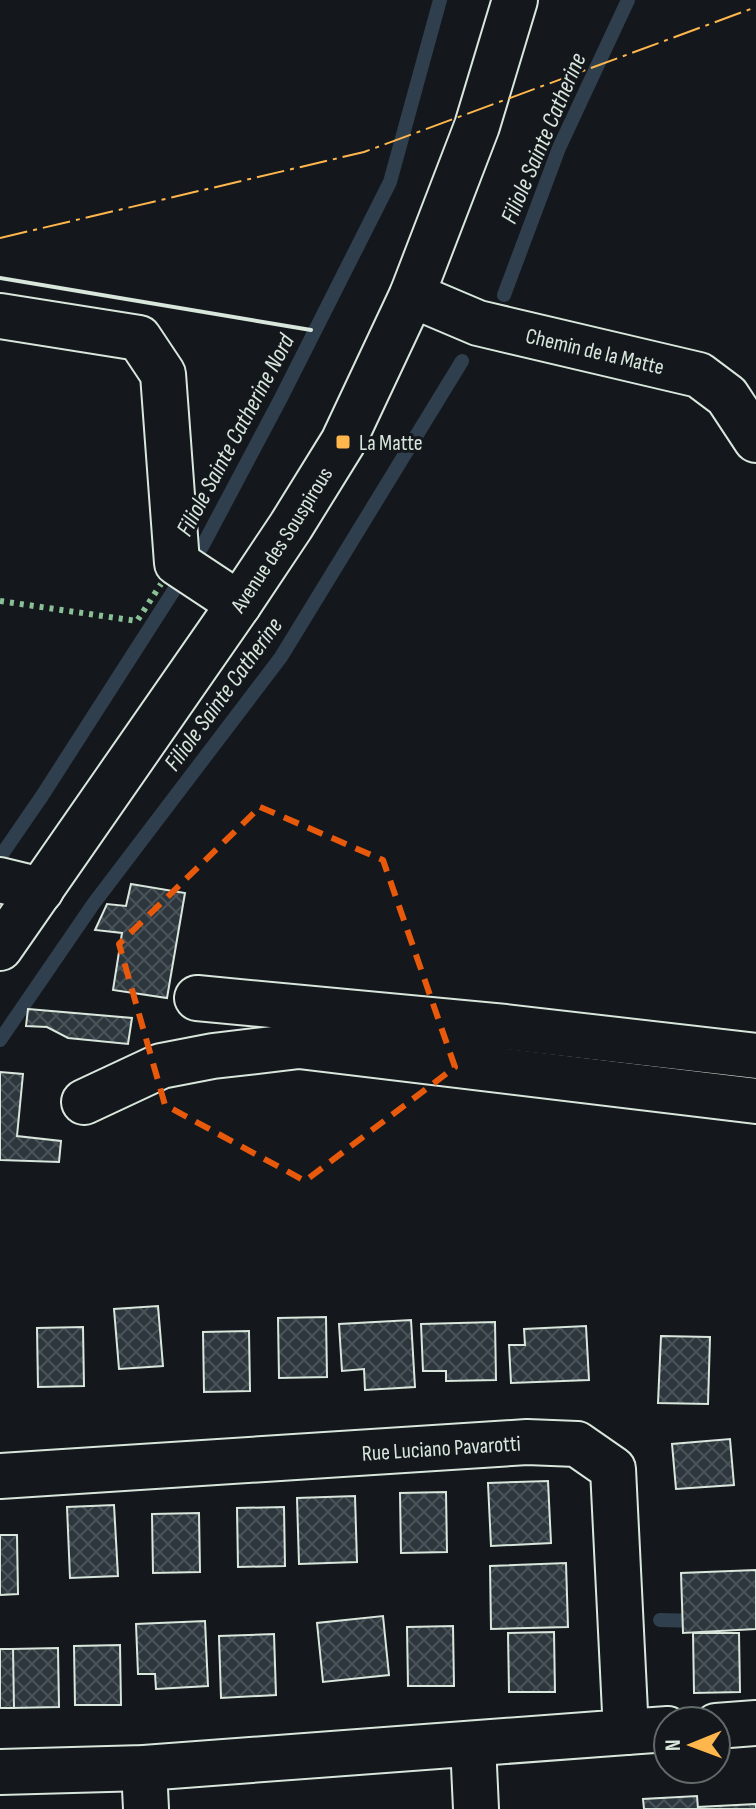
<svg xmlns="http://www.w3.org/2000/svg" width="756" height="1809" font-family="'Sofia Sans Condensed',sans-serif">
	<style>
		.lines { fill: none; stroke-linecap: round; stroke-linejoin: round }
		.stream { stroke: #2f3f4d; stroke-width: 14 }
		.building { fill: url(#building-cross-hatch); stroke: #d8e6dc; stroke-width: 2 }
		.minor-casing { stroke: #d8e6dc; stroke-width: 48 }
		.major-casing { stroke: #d8e6dc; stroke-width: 48 }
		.minor { stroke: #14181c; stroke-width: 44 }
		.major { stroke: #14181c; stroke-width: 44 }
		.hedge { stroke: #8ac095; stroke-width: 6; stroke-dasharray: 4 6; stroke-linecap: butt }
		.wall { stroke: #d8e6dc; stroke-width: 4 }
		.power { stroke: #ffb74d; stroke-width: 2; stroke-dasharray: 28 6 4 6; stroke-linecap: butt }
		.marked { fill: none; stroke: #e8590c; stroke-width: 6; stroke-dasharray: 16 10; stroke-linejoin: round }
		.poi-dot { fill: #ffb74d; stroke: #14181c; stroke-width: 3 }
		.labels { text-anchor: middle; stroke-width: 6; stroke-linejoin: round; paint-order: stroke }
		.street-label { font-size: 22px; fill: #d8e6dc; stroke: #14181c }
		.poi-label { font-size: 22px; fill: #d8e6dc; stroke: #14181c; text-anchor: start }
		.water-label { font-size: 24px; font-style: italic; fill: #d8e6dc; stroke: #14181c }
	</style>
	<defs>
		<pattern id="building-cross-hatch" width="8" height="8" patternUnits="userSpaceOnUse" patternTransform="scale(2)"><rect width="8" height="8" fill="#2c363c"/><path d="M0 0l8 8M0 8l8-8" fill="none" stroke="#4a5358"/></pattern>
	</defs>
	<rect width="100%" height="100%" fill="#14181c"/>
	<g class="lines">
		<g class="stream">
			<polyline points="504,295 559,148 628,0"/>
			<polyline points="0,857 42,796 203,545 281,398 390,182 440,0"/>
			<polyline points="0,1040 94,903 281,657 462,361"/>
			<polyline points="660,1620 700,1621"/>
		</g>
	</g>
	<g class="building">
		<polygon points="131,884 185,893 167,998 113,990 122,933 95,930 107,904 126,906"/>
		<polygon points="28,1009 132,1018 128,1044 68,1038 47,1027 26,1026"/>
		<polygon points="0,1072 23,1074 17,1136 61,1141 59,1162 0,1160"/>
		<polygon points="158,1306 163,1366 119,1369 114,1309"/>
		<polygon points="326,1317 327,1377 279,1378 278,1318"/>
		<polygon points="411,1320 415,1387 365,1390 364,1369 342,1371 339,1324"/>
		<polygon points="495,1322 496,1380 446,1381 446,1371 423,1371 421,1324"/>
		<polygon points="586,1326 589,1380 511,1383 509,1345 525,1345 524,1329"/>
		<polygon points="83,1327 84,1386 38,1387 37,1328"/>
		<polygon points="249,1331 250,1391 204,1392 203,1332"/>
		<polygon points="661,1336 710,1337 708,1404 658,1403"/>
		<polygon points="730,1439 734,1485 676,1489 672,1444"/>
		<polygon points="548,1481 551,1543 491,1546 488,1483"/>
		<polygon points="446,1492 447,1552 401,1553 400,1493"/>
		<polygon points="355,1496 357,1562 299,1564 297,1498"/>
		<polygon points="114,1505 118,1576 70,1578 67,1507"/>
		<polygon points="284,1507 285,1566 238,1567 237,1508"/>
		<polygon points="199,1513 200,1572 153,1573 152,1514"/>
		<polygon points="0,1535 17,1535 18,1594 0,1595"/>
		<polygon points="566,1563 568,1627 491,1629 490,1566"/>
		<polygon points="756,1570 756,1629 683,1633 681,1573"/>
		<polygon points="383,1616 389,1675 323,1682 317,1623"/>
		<polygon points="205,1621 208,1686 156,1689 155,1674 138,1674 136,1624"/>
		<polygon points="453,1626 454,1686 408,1686 407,1627"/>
		<polygon points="554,1632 555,1692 509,1692 508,1633"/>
		<polygon points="693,1633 739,1633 740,1692 694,1693"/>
		<polygon points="274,1634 276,1695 221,1698 219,1636"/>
		<polygon points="120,1645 121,1705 75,1705 74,1646"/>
		<polygon points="58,1648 59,1707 12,1708 11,1649"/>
		<polygon points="0,1649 13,1649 14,1708 0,1708"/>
		<polygon points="697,1796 698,1809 644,1809 643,1799"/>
		<polygon points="756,1804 756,1809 698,1809 698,1807"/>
	</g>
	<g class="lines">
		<g class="minor-casing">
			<g id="minor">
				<path id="s1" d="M412 295 478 323 699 375 727 396 756 440"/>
				<polyline points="0,316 139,338 163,374 177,563 239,604"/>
				<polyline points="0,880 41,890"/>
				<polyline points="197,998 505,1027 756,1056"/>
				<polyline points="84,1102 161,1066 213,1056 299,1046 756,1101"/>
				<path id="s2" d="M0 1476 527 1442 577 1444 613 1469 626 1732 144 1768 0 1772"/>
				<polyline points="716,1726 756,1723"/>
				<polyline points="626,1732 668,1729"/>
				<polyline points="473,1744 476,1809"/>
				<polyline points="144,1768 146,1809"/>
			</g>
		</g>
		<g class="major-casing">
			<g id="major">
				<path id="s3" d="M0 948 239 604 291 526 343 442 412 295 477 126 515 0"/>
			</g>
		</g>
		<use href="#minor" class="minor"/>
		<use href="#major" class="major"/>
		<polyline class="hedge" points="0,601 137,621 161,584"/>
		<polyline class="wall" points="0,278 311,330"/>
		<polyline class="power" points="0,238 364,152 756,7"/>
	</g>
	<path class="marked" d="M260 807 383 860 455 1067 305 1181 165 1105 119 944Z"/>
	<rect class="poi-dot" x="335" y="434" width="16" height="16" rx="4"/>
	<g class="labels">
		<g class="street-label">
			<text dy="8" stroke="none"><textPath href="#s1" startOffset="192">Chemin de la Matte</textPath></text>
			<text dy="8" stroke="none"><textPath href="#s3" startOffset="496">Avenue des Souspirous</textPath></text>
			<text dy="8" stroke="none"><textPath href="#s2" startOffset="442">Rue Luciano Pavarotti</textPath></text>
		</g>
		<g class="poi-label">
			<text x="359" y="450">La Matte</text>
		</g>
		<g class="water-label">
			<text transform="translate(543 138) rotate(-67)" y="8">Filiole Sainte Catherine</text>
			<text transform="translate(235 435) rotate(-62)" y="8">Filiole Sainte Catherine Nord</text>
			<text transform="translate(223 694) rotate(-54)" y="8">Filiole Sainte Catherine</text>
		</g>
	</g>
	<g transform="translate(692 1745) rotate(269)"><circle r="38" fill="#14181c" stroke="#626a69" stroke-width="2"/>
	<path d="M0-6L14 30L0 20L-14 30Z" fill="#ffb74d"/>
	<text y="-12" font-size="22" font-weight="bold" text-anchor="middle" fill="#d8e6dc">N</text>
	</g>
</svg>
